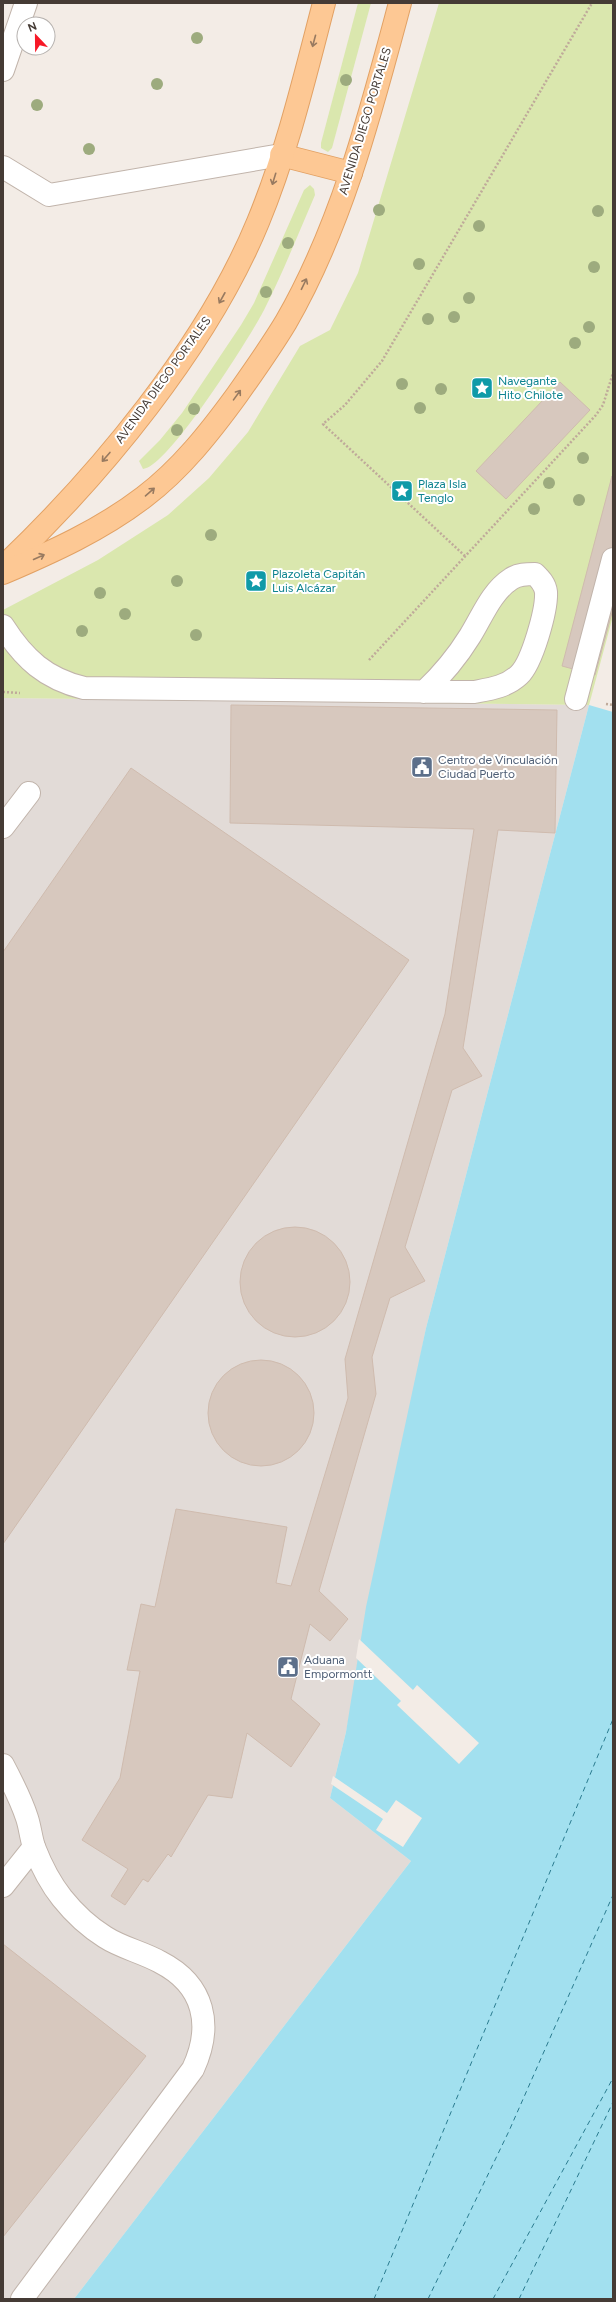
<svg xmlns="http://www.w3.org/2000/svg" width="616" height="2302" font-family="Figtree,sans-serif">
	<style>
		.industrial { fill: #e2dbd7 }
		.green { fill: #dae7ae }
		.water { fill: #a2e0ef }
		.pier { fill: #f3ece6 }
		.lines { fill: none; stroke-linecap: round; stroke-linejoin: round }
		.ferry { stroke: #2a7b8f; stroke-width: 1; stroke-dasharray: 5 4; stroke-linecap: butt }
		.building { fill: #d7c8be; stroke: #cfbbae }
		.service-casing { stroke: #c1b4ab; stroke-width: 24 }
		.pedestrian-casing { stroke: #c1b4ab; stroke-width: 24 }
		.primary-casing { stroke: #e2a164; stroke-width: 24 }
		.path { stroke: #bfaa9a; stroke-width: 2.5; stroke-dasharray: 2 2; stroke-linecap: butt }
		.service { stroke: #fff; stroke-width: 22 }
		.pedestrian { stroke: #fff; stroke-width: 22 }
		.primary { stroke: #fdc894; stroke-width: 22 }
		.tree { fill: #9dab7e }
		.oneway { stroke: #987a60 }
		.labels { text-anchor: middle; stroke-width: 4; stroke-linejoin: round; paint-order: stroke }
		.street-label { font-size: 12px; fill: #453b35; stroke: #fff }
		.culture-label { font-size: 12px; fill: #0d838f; stroke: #fff; text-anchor: start }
		.service-label { font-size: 12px; fill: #4e5e75; stroke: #fff; text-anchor: start }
	</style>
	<rect width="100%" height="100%" fill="#f3ece6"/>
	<polygon class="industrial" points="3,698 589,705 426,1328 346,1732 330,1798 411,1861 74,2299 3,2299"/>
	<g class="green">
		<polygon points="358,3 371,3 332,148 328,152 321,148 321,143"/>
		<polygon points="439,3 613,3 613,616 589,705 3,698 3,610 98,560 168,515 209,478 248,432 300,346 330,330 358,273"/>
		<path d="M310 185 314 189 315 195C299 232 284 270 266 306 254 332 167 469 143 469L139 461 160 440 182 413 241 325 254 303 304 190Z"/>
	</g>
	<polygon class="water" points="589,705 613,712 613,2299 74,2299 411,1861 330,1798 346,1732 366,1607 426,1328"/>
	<g class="pier">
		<polygon points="359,1639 413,1690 417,1685 479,1743 459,1764 397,1705 401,1701 356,1658"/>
		<polygon points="333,1776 387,1813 396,1800 422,1818 403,1847 376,1830 383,1819 331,1784"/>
	</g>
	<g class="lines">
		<g class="ferry">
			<polyline points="374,2299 613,1719"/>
			<polyline points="428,2299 509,2131 613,1895"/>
			<polyline points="493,2299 613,2078"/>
			<polyline points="519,2299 613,2102"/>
		</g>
	</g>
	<g class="building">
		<polygon points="560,382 590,410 506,499 476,471"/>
		<polygon points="612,476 613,609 595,675 562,666"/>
		<polygon points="231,705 557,710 555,833 498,830 463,1048 482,1076 452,1090 405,1247 425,1281 390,1298 372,1357 376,1394 319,1591 348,1619 330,1641 310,1624 291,1699 320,1724 291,1767 247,1733 232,1798 208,1795 171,1857 168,1854 148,1882 143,1879 125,1905 111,1896 128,1869 82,1840 120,1778 140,1671 127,1670 141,1604 155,1607 176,1509 287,1527 276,1583 291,1586 348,1398 345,1359 445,1014 474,829 230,823"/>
		<polygon points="131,768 409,960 3,1544 3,952"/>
		<circle cx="295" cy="1282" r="55"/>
		<circle cx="261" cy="1413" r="53"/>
		<polygon points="3,1944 146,2056 3,2237"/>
	</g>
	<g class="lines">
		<g class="service-casing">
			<g id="service">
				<polyline points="3,70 26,3"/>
				<polyline points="3,167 49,195 281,155"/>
				<path d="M3 626C24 659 46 679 84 688L474 692C490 689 506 687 519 675 532 663 547 610 546 592 545 584 540 579 535 574 527 574 518 574 511 579 491 592 482 617 470 636 457 657 442 675 424 692"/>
				<polyline points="3,827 29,793"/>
				<path d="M3 1765C12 1782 21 1799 27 1818 30 1827 31 1838 34 1847 41 1865 50 1883 62 1898 74 1913 89 1927 105 1937 122 1948 142 1952 160 1962 205 1985 213 2026 193 2069L22 2299"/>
				<polyline points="3,1886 34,1847"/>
			</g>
		</g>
		<g class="pedestrian-casing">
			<polyline id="pedestrian" points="576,699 613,559"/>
		</g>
		<g class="primary-casing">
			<g id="primary">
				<polyline points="281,155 351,173"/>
				<path d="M3 567C100 475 207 346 258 222 287 152 305 76 324 3"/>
				<path d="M3 573C52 552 101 530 144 497 181 469 210 432 237 395 254 371 271 347 286 322 342 225 371 111 400 3"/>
			</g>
		</g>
		<g class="path">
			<polyline points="465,556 323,424 345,405 382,361 592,3"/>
			<polyline points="369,660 596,415 603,405 613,373"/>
			<polyline points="3,692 20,693"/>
			<polyline points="606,704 613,705"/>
		</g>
		<use href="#service" class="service"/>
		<use href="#pedestrian" class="pedestrian"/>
		<use href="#primary" class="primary"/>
	</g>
	<g class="tree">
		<circle cx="197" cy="38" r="6"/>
		<circle cx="346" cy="80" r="6"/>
		<circle cx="157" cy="84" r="6"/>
		<circle cx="37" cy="105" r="6"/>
		<circle cx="89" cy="149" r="6"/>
		<circle cx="379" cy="210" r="6"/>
		<circle cx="598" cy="211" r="6"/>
		<circle cx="479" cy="226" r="6"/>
		<circle cx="288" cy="243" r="6"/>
		<circle cx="419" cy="264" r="6"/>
		<circle cx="594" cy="267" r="6"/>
		<circle cx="266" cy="292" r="6"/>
		<circle cx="469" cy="298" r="6"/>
		<circle cx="454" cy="317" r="6"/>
		<circle cx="428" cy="319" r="6"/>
		<circle cx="589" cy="327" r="6"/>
		<circle cx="575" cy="343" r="6"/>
		<circle cx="402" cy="384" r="6"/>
		<circle cx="441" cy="389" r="6"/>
		<circle cx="420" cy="408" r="6"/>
		<circle cx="194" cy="409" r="6"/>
		<circle cx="177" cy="430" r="6"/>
		<circle cx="583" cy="458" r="6"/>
		<circle cx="549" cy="483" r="6"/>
		<circle cx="579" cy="500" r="6"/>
		<circle cx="534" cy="509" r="6"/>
		<circle cx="211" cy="535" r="6"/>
		<circle cx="177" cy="581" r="6"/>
		<circle cx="100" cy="593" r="6"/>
		<circle cx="125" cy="614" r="6"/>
		<circle cx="82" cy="631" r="6"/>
		<circle cx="196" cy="635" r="6"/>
	</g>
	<defs><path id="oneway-shaft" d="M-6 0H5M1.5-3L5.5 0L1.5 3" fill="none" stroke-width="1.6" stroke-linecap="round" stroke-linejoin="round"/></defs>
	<g class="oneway">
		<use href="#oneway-shaft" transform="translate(314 41) rotate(105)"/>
		<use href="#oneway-shaft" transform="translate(274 179) rotate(107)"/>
		<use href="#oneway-shaft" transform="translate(304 284) rotate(-64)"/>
		<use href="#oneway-shaft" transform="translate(222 298) rotate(119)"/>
		<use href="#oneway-shaft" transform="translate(237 395) rotate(-54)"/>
		<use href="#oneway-shaft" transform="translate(106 457) rotate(131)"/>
		<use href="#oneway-shaft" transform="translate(150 492) rotate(-41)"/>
		<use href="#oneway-shaft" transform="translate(39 557) rotate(-24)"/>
	</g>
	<defs>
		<g id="sight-square" transform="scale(1.15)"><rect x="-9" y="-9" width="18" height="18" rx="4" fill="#0f9aa8" stroke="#fff"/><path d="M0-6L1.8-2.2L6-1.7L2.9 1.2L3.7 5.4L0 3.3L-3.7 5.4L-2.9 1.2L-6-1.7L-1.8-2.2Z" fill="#fff"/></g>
		<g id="civic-square" transform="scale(1.15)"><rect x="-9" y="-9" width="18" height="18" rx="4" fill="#5c6f8a" stroke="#fff"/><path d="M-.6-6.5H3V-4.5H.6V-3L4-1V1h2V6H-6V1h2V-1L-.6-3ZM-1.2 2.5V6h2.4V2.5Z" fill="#fff"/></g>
	</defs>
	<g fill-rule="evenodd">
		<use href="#sight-square" x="482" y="388"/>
		<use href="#sight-square" x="402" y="491"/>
		<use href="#sight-square" x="256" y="581"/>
		<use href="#civic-square" x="422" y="767"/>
		<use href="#civic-square" x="288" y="1667"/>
	</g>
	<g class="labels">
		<g class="street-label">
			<text transform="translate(365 121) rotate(-73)" y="4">AVENIDA DIEGO PORTALES</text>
			<text transform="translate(163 380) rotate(-54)" y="4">AVENIDA DIEGO PORTALES</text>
		</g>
		<g class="culture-label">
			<text x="498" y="385">Navegante<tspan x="498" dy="14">Hito Chilote</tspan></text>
			<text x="418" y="488">Plaza Isla<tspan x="418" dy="14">Tenglo</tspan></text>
			<text x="272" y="578">Plazoleta Capitán<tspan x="272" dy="14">Luis Alcázar</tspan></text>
		</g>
		<g class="service-label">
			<text x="438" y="764">Centro de Vinculación<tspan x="438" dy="14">Ciudad Puerto</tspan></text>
			<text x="304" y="1664">Aduana<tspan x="304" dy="14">Empormontt</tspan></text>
		</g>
	</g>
	<rect width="616" height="2302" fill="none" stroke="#453b35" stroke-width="8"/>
	<g transform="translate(36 36) rotate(338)"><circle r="19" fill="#ffffff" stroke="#b5b1ae"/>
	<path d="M0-3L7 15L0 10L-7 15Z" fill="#f71827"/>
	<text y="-6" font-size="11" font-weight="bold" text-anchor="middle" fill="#453b35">N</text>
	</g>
</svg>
